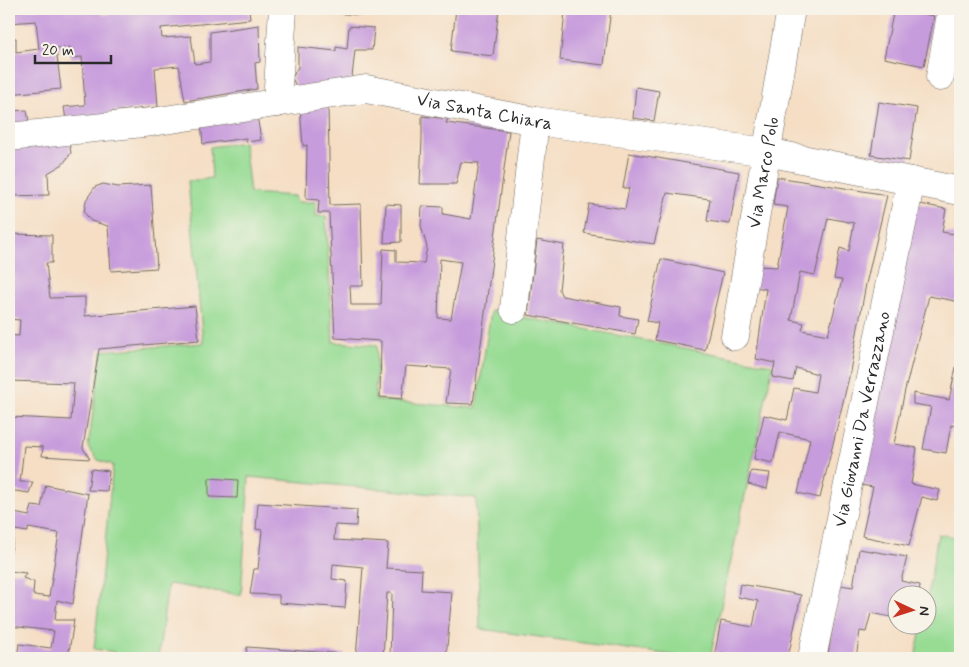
<svg xmlns="http://www.w3.org/2000/svg" width="969" height="667" font-family="Mynerve,sans-serif">
	<style>
		.green { fill: #98dc94; stroke: #628460 }
		.building { fill: #c79cdc; fill-rule: evenodd }
		.lines { fill: none; stroke-linecap: round; stroke-linejoin: round }
		.minor-casing { stroke: #726a61; stroke-width: 29 }
		.minor { stroke: #fff; stroke-width: 28 }
		.labels { text-anchor: middle; stroke-width: 4.5; stroke-linejoin: round; paint-order: stroke }
		.street-label { font-size: 18px; fill: #2b2b2b; stroke: #f7f3e8 }
	</style>
	<rect width="100%" height="100%" fill="#f7f3e8"/>
	<filter id="ink" filterUnits="userSpaceOnUse"><feTurbulence type="fractalNoise" baseFrequency=".02" numOctaves="2"/><feDisplacementMap in="SourceGraphic" scale="10" xChannelSelector="R" yChannelSelector="G"/><feConvolveMatrix kernelMatrix="1 2 1 2 8 2 1 2 1" color-interpolation-filters="sRGB"/></filter>
	<filter id="wash" filterUnits="userSpaceOnUse"><feTurbulence type="fractalNoise" baseFrequency=".0096" numOctaves="4" result="noise"/><feDisplacementMap in="SourceGraphic" scale="20" xChannelSelector="R" yChannelSelector="G"/><feGaussianBlur stdDeviation="1.12" result="paint"/><feColorMatrix in="noise" values="0 0 0 0 0 0 0 0 0 0 0 0 0 0 0 0 0 1.4 0 .05"/><feComposite in="paint" operator="in"/></filter>
	<g filter="url(#wash)">
		<rect width="100%" height="100%" fill="#f5dec4"/>
		<g class="green">
			<polygon points="244,142 250,193 295,196 297,202 316,202 316,216 326,216 333,342 377,345 375,400 476,408 491,311 773,365 710,658 694,658 480,629 476,498 249,477 241,595 168,584 158,658 113,658 114,652 94,649 113,465 98,460 88,447 102,351 203,343 188,181 212,178 210,147"/>
			<polygon points="938,534 960,538 960,658 915,658 922,625 926,624 927,599"/>
		</g>
		<g id="blocks">
			<g class="building">
				<polygon points="9,9 102,9 102,15 144,9 249,9 250,19 161,28 162,38 191,36 195,64 210,62 210,32 259,25 260,62 255,63 257,89 185,101 179,66 155,68 158,107 111,112 113,120 67,126 64,107 85,105 82,57 71,58 70,47 56,48 61,89 9,94 9,38 16,38 16,52 39,49 36,21 9,23"/>
				<polygon points="310,9 360,9 359,15 309,11"/>
				<polygon points="456,9 499,9 493,56 451,51"/>
				<polygon points="544,9 611,9 604,65 560,60 565,12"/>
				<polygon points="894,9 934,16 924,66 884,58"/>
				<polygon points="349,26 374,28 372,50 355,50 351,86 297,88 292,78 298,67 298,47 336,51 336,47 347,49"/>
				<polygon points="636,87 659,91 654,121 633,118"/>
				<polygon points="879,102 917,108 909,161 871,155"/>
				<path d="M328 107 330 205 361 204 363 286H350L351 305H381L383 249 396 250V262L424 263 427 247 421 226 422 206 443 207V214L471 219 479 163 461 162 456 184H420L422 139V116L448 119 446 123 509 131 473 404 446 403 451 369 406 366 402 399 380 397 381 341 335 338 329 213H318L319 200 306 199 307 145 303 146 300 108ZM440 259 461 262 451 319 438 318Z"/>
				<polygon points="27,110 30,128 9,130 9,111"/>
				<polygon points="257,115 261,140 246,142 246,138 203,144 201,122"/>
				<polygon points="68,137 71,153 63,164 48,173 49,195 9,196 9,144"/>
				<polygon points="629,153 739,172 730,224 707,221 710,199 667,193 654,244 584,233 589,204 625,209 629,188 623,188"/>
				<path d="M777 177 887 195 866 284 849 377 820 498 798 493 810 439 780 432 773 463 754 459 764 415 787 420 794 388 815 392 818 374 796 368 793 381 772 377 775 363 756 359 766 289 755 287 758 266 777 267 788 207 773 205ZM828 218 854 223 849 251 840 248 834 279 842 280 828 335 802 330 804 323 791 320 800 272 815 275Z"/>
				<polygon points="103,184 118,187 151,185 157,268 111,271 108,226 91,221 84,212 86,200 95,187"/>
				<polygon points="915,203 946,209 942,232 960,235 960,302 929,296 905,390 894,444 917,448 911,484 940,490 937,501 922,497 909,546 862,536 873,487 860,485"/>
				<polygon points="386,204 401,205 401,242 384,243"/>
				<polygon points="9,234 52,235 52,263 46,263 50,298 85,297 85,316 195,306 199,340 99,349 83,448 90,459 42,456 43,447 24,446 20,482 33,482 29,493 9,490 10,417 71,420 74,383 9,381 9,335 19,336 20,320 9,319"/>
				<polygon points="537,240 564,245 559,290 562,296 621,307 620,316 638,319 635,334 528,315"/>
				<polygon points="661,259 723,273 705,350 655,340 658,323 647,321"/>
				<polygon points="958,358 960,359 960,427 951,425 946,453 923,449 931,407 913,404 913,393 949,400"/>
				<polygon points="91,469 109,471 107,491 88,490"/>
				<polygon points="751,471 770,473 767,489 748,484"/>
				<polygon points="209,478 238,480 237,498 209,497"/>
				<polygon points="46,485 88,494 73,604 57,600 55,620 74,620 68,658 17,658 19,644 51,648 54,631 9,626 9,571 26,573 23,578 34,582 33,595 49,597 59,533 28,528 28,532 15,530 9,561 9,512 29,516 32,506 41,507"/>
				<polygon points="258,503 357,510 356,526 335,525 334,540 388,543 386,568 422,570 421,590 452,592 446,658 390,658 392,593 387,593 383,658 356,658 363,567 333,564 332,579 347,581 345,608 279,603 279,595 250,594 254,569 258,569 262,530 256,529"/>
				<polygon points="859,549 907,557 901,581 920,585 919,594 896,594 896,618 871,613 866,632 860,631 856,658 828,654 840,585 853,587"/>
				<polygon points="740,584 801,595 788,658 745,658 715,652 721,621 753,627 758,601 738,597"/>
				<polygon points="247,647 345,654 344,658 246,658"/>
			</g>
		</g>
	</g>
	<g filter="url(#ink)">
		<use href="#blocks" fill-opacity="0" stroke="#726a61" stroke-width="1"/>
		<g class="lines">
			<g class="minor-casing">
				<g id="minor">
					<polyline points="940,77 952,9"/>
					<polyline points="277,103 283,9"/>
					<path id="s1" d="M9 137 152 122 366 89 535 121 767 152 960 191"/>
					<polyline points="514,309 535,121"/>
					<path id="s2" d="M735 336 791 9"/>
					<path id="s3" d="M812 658 911 181"/>
				</g>
			</g>
			<use href="#minor" class="minor"/>
		</g>
	</g>
	<g class="labels">
		<g class="street-label">
			<text dy="6" stroke="none"><textPath href="#s1" startOffset="481">Via Santa Chiara</textPath></text>
			<text dy="6" stroke="none"><textPath href="#s2" startOffset="166">Via Marco Polo</textPath></text>
			<text dy="6" stroke="none"><textPath href="#s3" startOffset="244">Via Giovanni Da Verrazzano</textPath></text>
		</g>
	</g>
	<rect width="969" height="667" fill="none" stroke="#f7f3e8" stroke-width="30"/>
	<g transform="translate(912 610) rotate(94)"><circle r="24" fill="#f7f3e8" stroke="#a5a39c"/>
	<path d="M0-4L9 19L0 12L-9 19Z" fill="#c8321e"/>
	<text y="-8" font-size="14" font-weight="bold" text-anchor="middle" fill="#2b2b2b">N</text>
	</g>
	<path d="M35 55v8h76v-8" fill="none" stroke="#2b2b2b" stroke-width="2.5"/>
	<text x="42" y="55" font-size="15" fill="#2b2b2b" stroke="#f7f3e8" stroke-width="4" paint-order="stroke">20 m</text>
</svg>
